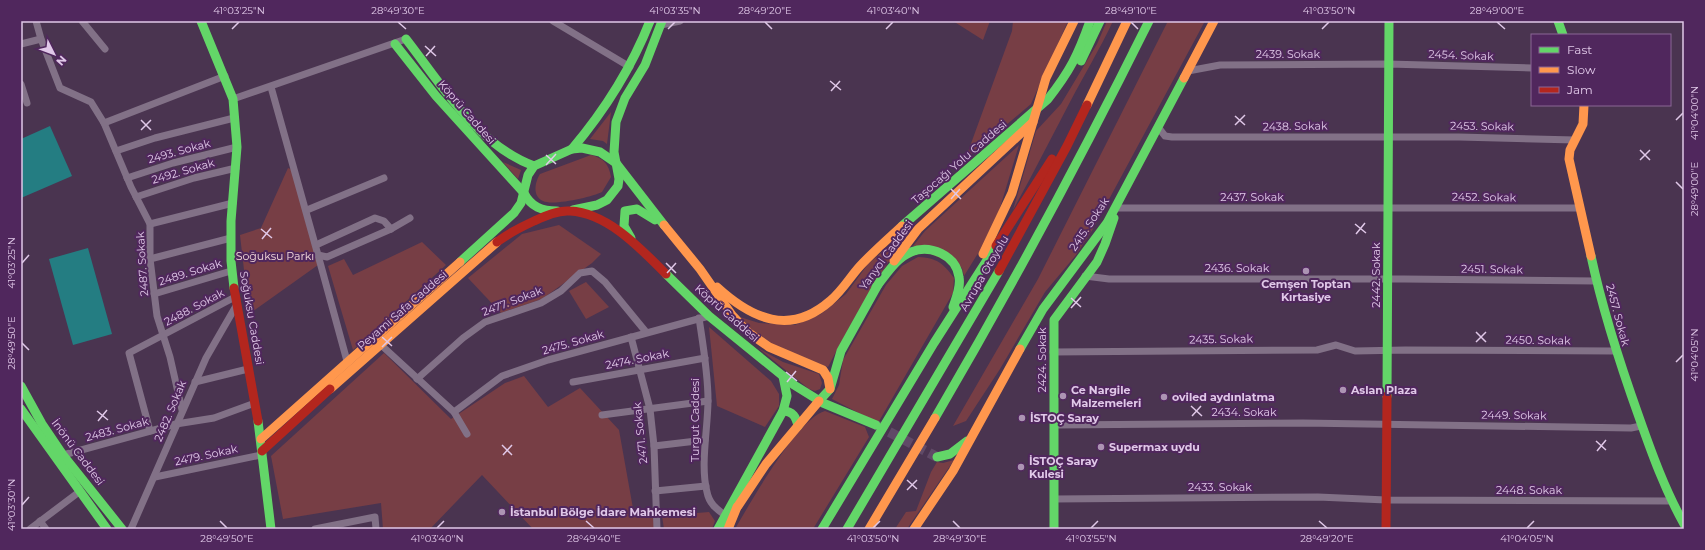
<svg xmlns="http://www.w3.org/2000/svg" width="1705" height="550" font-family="Montserrat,sans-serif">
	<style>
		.green { fill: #773e45 }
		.water { fill: #247d82 }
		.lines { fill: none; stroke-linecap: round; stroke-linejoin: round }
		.secondary-tunnel { stroke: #604a67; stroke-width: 10; stroke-dasharray: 10 5; stroke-linecap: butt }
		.street { stroke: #827187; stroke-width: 7 }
		.fast { stroke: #63d668; stroke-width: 9 }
		.slow { stroke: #ff974d; stroke-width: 9 }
		.jam { stroke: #b3261e; stroke-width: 9 }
		.ticks { fill: none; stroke: #e0c8e8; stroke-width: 1.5 }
		.poi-dot { fill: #ac94b3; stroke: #50275d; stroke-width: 1.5 }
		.labels { text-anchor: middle; stroke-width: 4; stroke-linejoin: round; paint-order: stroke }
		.street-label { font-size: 11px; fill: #e0c8e8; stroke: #50275d }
		.park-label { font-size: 11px; fill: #f5dcdc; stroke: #50275d }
		.poi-label { font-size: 11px; font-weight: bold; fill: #e0c8e8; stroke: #50275d; text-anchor: start }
		.neatline { fill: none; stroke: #e0c8e8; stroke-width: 1.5 }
		.ticks-label { font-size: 10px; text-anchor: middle; fill: #e0c8e8 }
	</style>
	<rect width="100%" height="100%" fill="#4a3450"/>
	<g class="green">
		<polygon points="953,21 990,21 983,40"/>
		<polygon points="1013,21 1068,21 1031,104 965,160 1012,31"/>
		<path d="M1107 21H1113C1100 49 1084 75 1070 102 1051 138 1033 174 1013 210L1036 131 1061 104 1097 44Z"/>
		<polygon points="1168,21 1205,21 1093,229 1076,255 1045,292 1000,369 966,421 953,426 1038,279"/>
		<polygon points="611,112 607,144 603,141 590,139"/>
		<polygon points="1019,145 999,211 980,250 964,276 962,268 913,246 925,231"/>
		<path d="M591 155C603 158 609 164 611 177L602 192C592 197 553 206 543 201 532 196 535 182 540 174Z"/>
		<polygon points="503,162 521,170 518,179"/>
		<polygon points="288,168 293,170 318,265 249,314 240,235 261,228"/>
		<polygon points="559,225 601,254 592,263 542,299 501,313 468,278 522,234"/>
		<path d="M913 226C880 272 854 317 828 367L776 347 757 335 740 317 759 323 795 325 821 314 846 294 868 264Z"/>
		<polygon points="422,242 446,265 353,350 328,266 344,259 353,275"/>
		<path d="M918 257C937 258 943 263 954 278L953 293 878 423 832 399 839 385 843 360 886 285 902 266Z"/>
		<polygon points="586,282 609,307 586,319 569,291"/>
		<polygon points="709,327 771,381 779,394 779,406 765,427 717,406"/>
		<polygon points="758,348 783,362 819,374 822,383 820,389 815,391 809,389"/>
		<polygon points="384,353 451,419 505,383 524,376 548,407 580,388 619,430 634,514 653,515 655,529 533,529 482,475 430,529 383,529 381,503 283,519 271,456"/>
		<path d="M825 411 865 427 869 437 813 529H735C750 503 798 418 825 411Z"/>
		<polygon points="954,460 907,529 895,529 906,512 916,511 931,472 937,462 943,463"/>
		<polygon points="709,512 715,521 712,529 664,529 662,516"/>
	</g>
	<g class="water">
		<polygon points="50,126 72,176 21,198 21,139"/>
		<polygon points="88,248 112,334 73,345 49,259"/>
	</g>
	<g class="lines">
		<polyline class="secondary-tunnel" points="876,425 937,457"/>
		<g class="street">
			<polyline points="36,21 41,39 60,88 91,102 104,123 131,187 150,224 150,259 157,316 170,357 182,410"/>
			<polyline points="82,21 105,49"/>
			<polyline points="553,21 630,67"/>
			<polyline points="661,25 680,21"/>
			<polyline points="21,44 41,39"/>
			<polyline points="1188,71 1220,65 1388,64 1532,68"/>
			<polyline points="21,84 27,103"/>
			<polyline points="271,87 318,255 327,257 391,229 410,218"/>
			<polyline points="233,99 406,39"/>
			<polyline points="104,123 225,76"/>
			<polyline points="1158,127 1165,136 1172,137 1459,137 1575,140"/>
			<polyline points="116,151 155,138 234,118"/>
			<polyline points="127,178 173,163 237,147"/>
			<polyline points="136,197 194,178 236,168"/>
			<polyline points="1116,208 1579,208"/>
			<polyline points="307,210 384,178"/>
			<polyline points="150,224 233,203"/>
			<polyline points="316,245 375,218 384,221 391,229"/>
			<polyline points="318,255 347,361"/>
			<polyline points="150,259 231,238"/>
			<polyline points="1085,276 1109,279 1404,279 1596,281"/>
			<polyline points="154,294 231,271"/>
			<path d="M699 318C703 345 708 373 708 400 708 428 700 465 707 492 709 503 716 509 725 515"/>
			<polyline points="631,337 650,409 654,446 657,529"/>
			<polyline points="380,344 454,412 467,434"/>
			<polyline points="1053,352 1317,350 1336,345 1355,351 1405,350 1615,351"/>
			<polyline points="417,379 463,338 485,322 541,303 561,291 580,273 592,271 605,282 646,332"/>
			<polyline points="195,382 248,369"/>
			<polyline points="573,382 705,358"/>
			<polyline points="454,412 502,376 548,360 709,316"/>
			<polyline points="602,415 708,401"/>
			<polyline points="1054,425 1303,423 1631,428 1641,426"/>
			<polyline points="150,431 129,353 235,297"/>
			<polyline points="654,446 705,440"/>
			<polyline points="63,455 176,424 214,418 255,403"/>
			<polyline points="155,477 261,455"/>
			<polyline points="655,491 706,486"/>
			<polyline points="1054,499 1318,497 1386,500 1671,501"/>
			<polyline points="40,521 46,529"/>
			<polyline points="30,529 79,492"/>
			<polyline points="131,529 206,358 236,306"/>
			<polyline points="315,529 375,517 376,529"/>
		</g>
		<g class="fast">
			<polyline points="201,21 233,99 237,147 231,221 231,261 234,288"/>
			<polyline points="1558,21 1563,35"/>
			<path d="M406 39C442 85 477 145 534 166"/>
			<path d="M395 44 436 96 524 193C531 207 542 211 557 211"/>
			<polyline points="1081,61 1100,21"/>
			<path d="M572 149C605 110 631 69 650 21"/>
			<polyline points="573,210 597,205 607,200 618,186 619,179 614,152 616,122 625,98 645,65 662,21"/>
			<path d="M902 226 1048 99C1070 71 1078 55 1090 21"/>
			<polyline points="631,238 624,226 625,211 637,209 655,220"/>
			<path d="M1591 256C1603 312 1620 364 1639 417 1652 454 1665 490 1684 524"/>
			<polyline points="460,262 514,213 521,203 528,175 534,166 572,149 582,148 600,152 616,163 664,225"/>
			<polyline points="666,274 709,316 794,385 823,403 876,425"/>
			<path d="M876 287C886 275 896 258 911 252 930 244 956 255 959 277 961 287 956 298 953 307"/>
			<polyline points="1020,349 1043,309 1107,223 1184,78"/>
			<polyline points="21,386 42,424 63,455 122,529"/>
			<polyline points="1387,396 1389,21"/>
			<polyline points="819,401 830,389 841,351 880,281"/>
			<polyline points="21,409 107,529"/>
			<path d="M783 411C793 411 796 417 798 426"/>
			<path d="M935 418C1011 288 1082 156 1149 21"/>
			<polyline points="258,421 271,529"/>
			<polyline points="937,457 950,454 967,441"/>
			<polyline points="718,529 783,411 787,396 783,376"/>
			<polyline points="822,529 934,343 996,246"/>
			<polyline points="847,529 999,271"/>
			<polyline points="1054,529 1054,320 1097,262 1105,244 1114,218"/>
		</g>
		<g class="slow">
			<polyline points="1184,78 1214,21"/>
			<polyline points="1087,105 1127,21"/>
			<polyline points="1584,105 1583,124 1570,150 1569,159 1591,256"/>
			<polyline points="664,225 700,269 732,315 749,333 769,347 823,370 828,378 830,389"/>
			<polyline points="983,254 1012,193 1046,78 1074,21"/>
			<polyline points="894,261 918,229 1033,122"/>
			<path d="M717 287C752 319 790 336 830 301 842 291 850 277 860 266 873 252 888 239 902 226"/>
			<polyline points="330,389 497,242"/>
			<polyline points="261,439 460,262"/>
			<polyline points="738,506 766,464 819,401"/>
			<polyline points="728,529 737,507"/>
			<polyline points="869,529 935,418"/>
			<polyline points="914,529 953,471 1020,349"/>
		</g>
		<g class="jam">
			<path d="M497 242C509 233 521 227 534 221 545 216 558 210 570 211 608 213 641 249 666 274"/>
			<polyline points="996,246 1052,159"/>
			<polyline points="999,271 1067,146 1087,105"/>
			<polyline points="234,288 258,421"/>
			<polyline points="262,451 330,389"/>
			<polyline points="1386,529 1387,396"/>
		</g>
	</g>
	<path class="ticks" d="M398 22 406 29M765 22 772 29M1131 22 1138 29M1497 22 1505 29M232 29 239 22M668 29 675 22M886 29 893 22M1322 29 1329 22M425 46 436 56M426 56 435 46M830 81 841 90M831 91 840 81M1235 116 1245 125M141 120 151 130M1676 120 1683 113M1235 125 1245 115M141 130 151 120M1640 150 1650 160M546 155 556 164M1640 160 1650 150M546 165 556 154M1676 182 1683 189M951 189 961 199M951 199 960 189M1355 224 1366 233M261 229 272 238M1356 234 1365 223M262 239 271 228M22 263 29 255M666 263 676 273M667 273 676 263M1071 298 1081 307M1071 308 1081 297M1476 332 1486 342M382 337 392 346M1476 342 1486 332M22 343 29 350M382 347 392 337M1676 362 1683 355M786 372 797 381M787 382 796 371M1191 406 1202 416M97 411 108 420M1192 416 1201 406M98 421 107 410M1596 441 1606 450M502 445 512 455M1597 451 1606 440M503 455 512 445M907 480 917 489M907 490 917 480M22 505 29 497M220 521 227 528M586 521 594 528M953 521 960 528M1319 521 1327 528M437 528 444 521M873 528 880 521M1091 528 1098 521M1527 528 1534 521"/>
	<g class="poi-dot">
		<circle cx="1306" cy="271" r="4"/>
		<circle cx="1343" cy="390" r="4"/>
		<circle cx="1063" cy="396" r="4"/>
		<circle cx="1164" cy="397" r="4"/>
		<circle cx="1022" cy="418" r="4"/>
		<circle cx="1101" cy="447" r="4"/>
		<circle cx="1021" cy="467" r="4"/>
		<circle cx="502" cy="512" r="4"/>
	</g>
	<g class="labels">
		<g class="street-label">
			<text x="1288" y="58">2439. Sokak</text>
			<text transform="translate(1461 55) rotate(2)" y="4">2454. Sokak</text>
			<text transform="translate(467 112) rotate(49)" y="4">Köprü Caddesi</text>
			<text transform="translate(1295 126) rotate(-1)" y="4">2438. Sokak</text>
			<text transform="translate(1482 126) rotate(1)" y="4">2453. Sokak</text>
			<text transform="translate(179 151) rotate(-15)" y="4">2493. Sokak</text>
			<text transform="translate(959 162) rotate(-41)" y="4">Taşocağı Yolu Caddesi</text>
			<text transform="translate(183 171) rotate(-16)" y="4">2492. Sokak</text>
			<text x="1252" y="201">2437. Sokak</text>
			<text transform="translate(1484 197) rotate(1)" y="4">2452. Sokak</text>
			<text transform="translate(1089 224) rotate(-56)" y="4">2415. Sokak</text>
			<text transform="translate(886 255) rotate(-54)" y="4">Yanyol Caddesi</text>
			<text transform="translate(142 264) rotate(-94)" y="4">2487. Sokak</text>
			<text x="1237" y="272">2436. Sokak</text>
			<text transform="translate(1492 269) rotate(1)" y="4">2451. Sokak</text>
			<text transform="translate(190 272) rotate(-17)" y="4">2489. Sokak</text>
			<text transform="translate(984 273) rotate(-60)" y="4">Avrupa Otoyolu</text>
			<text transform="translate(1376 275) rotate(-90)" y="4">2442. Sokak</text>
			<text transform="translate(512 301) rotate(-21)" y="4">2477. Sokak</text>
			<text transform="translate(194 307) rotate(-28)" y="4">2488. Sokak</text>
			<text transform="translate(402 310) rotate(-41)" y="4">Peyami Safa Caddesi</text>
			<text transform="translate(727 313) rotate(41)" y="4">Köprü Caddesi</text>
			<text transform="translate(1618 315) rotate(75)" y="4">2457. Sokak</text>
			<text transform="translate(252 318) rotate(80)" y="4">Soğuksu Caddesi</text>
			<text transform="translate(1221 339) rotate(-1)" y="4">2435. Sokak</text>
			<text transform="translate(1538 340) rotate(1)" y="4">2450. Sokak</text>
			<text transform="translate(573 342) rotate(-16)" y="4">2475. Sokak</text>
			<text transform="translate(637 359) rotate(-11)" y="4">2474. Sokak</text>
			<text transform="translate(1042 360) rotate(-90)" y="4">2424. Sokak</text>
			<text transform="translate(170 411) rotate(-67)" y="4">2482. Sokak</text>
			<text x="1244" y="416">2434. Sokak</text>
			<text transform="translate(1514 415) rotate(1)" y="4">2449. Sokak</text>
			<text transform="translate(695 420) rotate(-90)" y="4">Turgut Caddesi</text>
			<text transform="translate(117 429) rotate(-15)" y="4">2483. Sokak</text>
			<text transform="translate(640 433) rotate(-96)" y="4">2471. Sokak</text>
			<text transform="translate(78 452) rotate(53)" y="4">İnönü Caddesi</text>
			<text transform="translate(206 455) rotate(-12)" y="4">2479. Sokak</text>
			<text x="1220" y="491">2433. Sokak</text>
			<text x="1529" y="494">2448. Sokak</text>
		</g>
		<g class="park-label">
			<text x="275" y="260">Soğuksu Parkı</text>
		</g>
		<g class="poi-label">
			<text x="1306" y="288" text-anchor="middle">Cemşen Toptan<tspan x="1306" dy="13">Kırtasiye</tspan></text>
			<text x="1071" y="394">Ce Nargile<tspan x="1071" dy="13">Malzemeleri</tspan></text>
			<text x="1351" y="394">Aslan Plaza</text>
			<text x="1172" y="401">oviled aydınlatma</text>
			<text x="1030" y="422">İSTOÇ Saray</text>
			<text x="1109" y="451">Supermax uydu</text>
			<text x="1029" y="465">İSTOÇ Saray<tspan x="1029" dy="13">Kulesi</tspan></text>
			<text x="510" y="516">İstanbul Bölge İdare Mahkemesi</text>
		</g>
	</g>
	<rect width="1705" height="550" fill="none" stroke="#50275d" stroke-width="44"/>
	<rect x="1531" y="34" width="140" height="72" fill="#50275d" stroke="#8a6795"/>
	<rect x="1539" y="47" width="20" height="6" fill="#63d668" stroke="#8a6795"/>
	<text x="1567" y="54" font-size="12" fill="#e0c8e8">Fast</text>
	<rect x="1539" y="67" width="20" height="6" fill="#ff974d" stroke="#8a6795"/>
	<text x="1567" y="74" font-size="12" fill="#e0c8e8">Slow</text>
	<rect x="1539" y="87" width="20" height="6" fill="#b3261e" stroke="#8a6795"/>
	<text x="1567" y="94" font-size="12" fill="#e0c8e8">Jam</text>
	<g transform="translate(54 54) rotate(132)" stroke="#50275d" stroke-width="3" paint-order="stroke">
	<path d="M0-3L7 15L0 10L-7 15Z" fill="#e0c8e8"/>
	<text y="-6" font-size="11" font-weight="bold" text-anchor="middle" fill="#e0c8e8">N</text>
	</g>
	<rect x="22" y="22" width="1661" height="506" class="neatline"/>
	<g class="ticks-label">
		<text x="239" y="14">41°03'25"N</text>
		<text x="398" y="14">28°49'30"E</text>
		<text x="675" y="14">41°03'35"N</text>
		<text x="765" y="14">28°49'20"E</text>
		<text x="893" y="14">41°03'40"N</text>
		<text x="1131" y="14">28°49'10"E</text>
		<text x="1329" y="14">41°03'50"N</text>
		<text x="1497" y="14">28°49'00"E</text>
		<text transform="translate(1694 113) rotate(-90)" y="4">41°04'00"N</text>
		<text transform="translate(1694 189) rotate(-90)" y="4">28°49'00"E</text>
		<text transform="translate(11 263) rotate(-90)" y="4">41°03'25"N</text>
		<text transform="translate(11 343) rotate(-90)" y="4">28°49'50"E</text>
		<text transform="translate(1694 355) rotate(-90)" y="4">41°04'05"N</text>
		<text transform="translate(11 505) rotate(-90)" y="4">41°03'30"N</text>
		<text x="227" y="542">28°49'50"E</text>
		<text x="437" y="542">41°03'40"N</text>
		<text x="594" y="542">28°49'40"E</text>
		<text x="873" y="542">41°03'50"N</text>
		<text x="960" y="542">28°49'30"E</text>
		<text x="1091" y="542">41°03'55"N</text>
		<text x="1327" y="542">28°49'20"E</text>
		<text x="1527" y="542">41°04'05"N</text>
	</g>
</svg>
